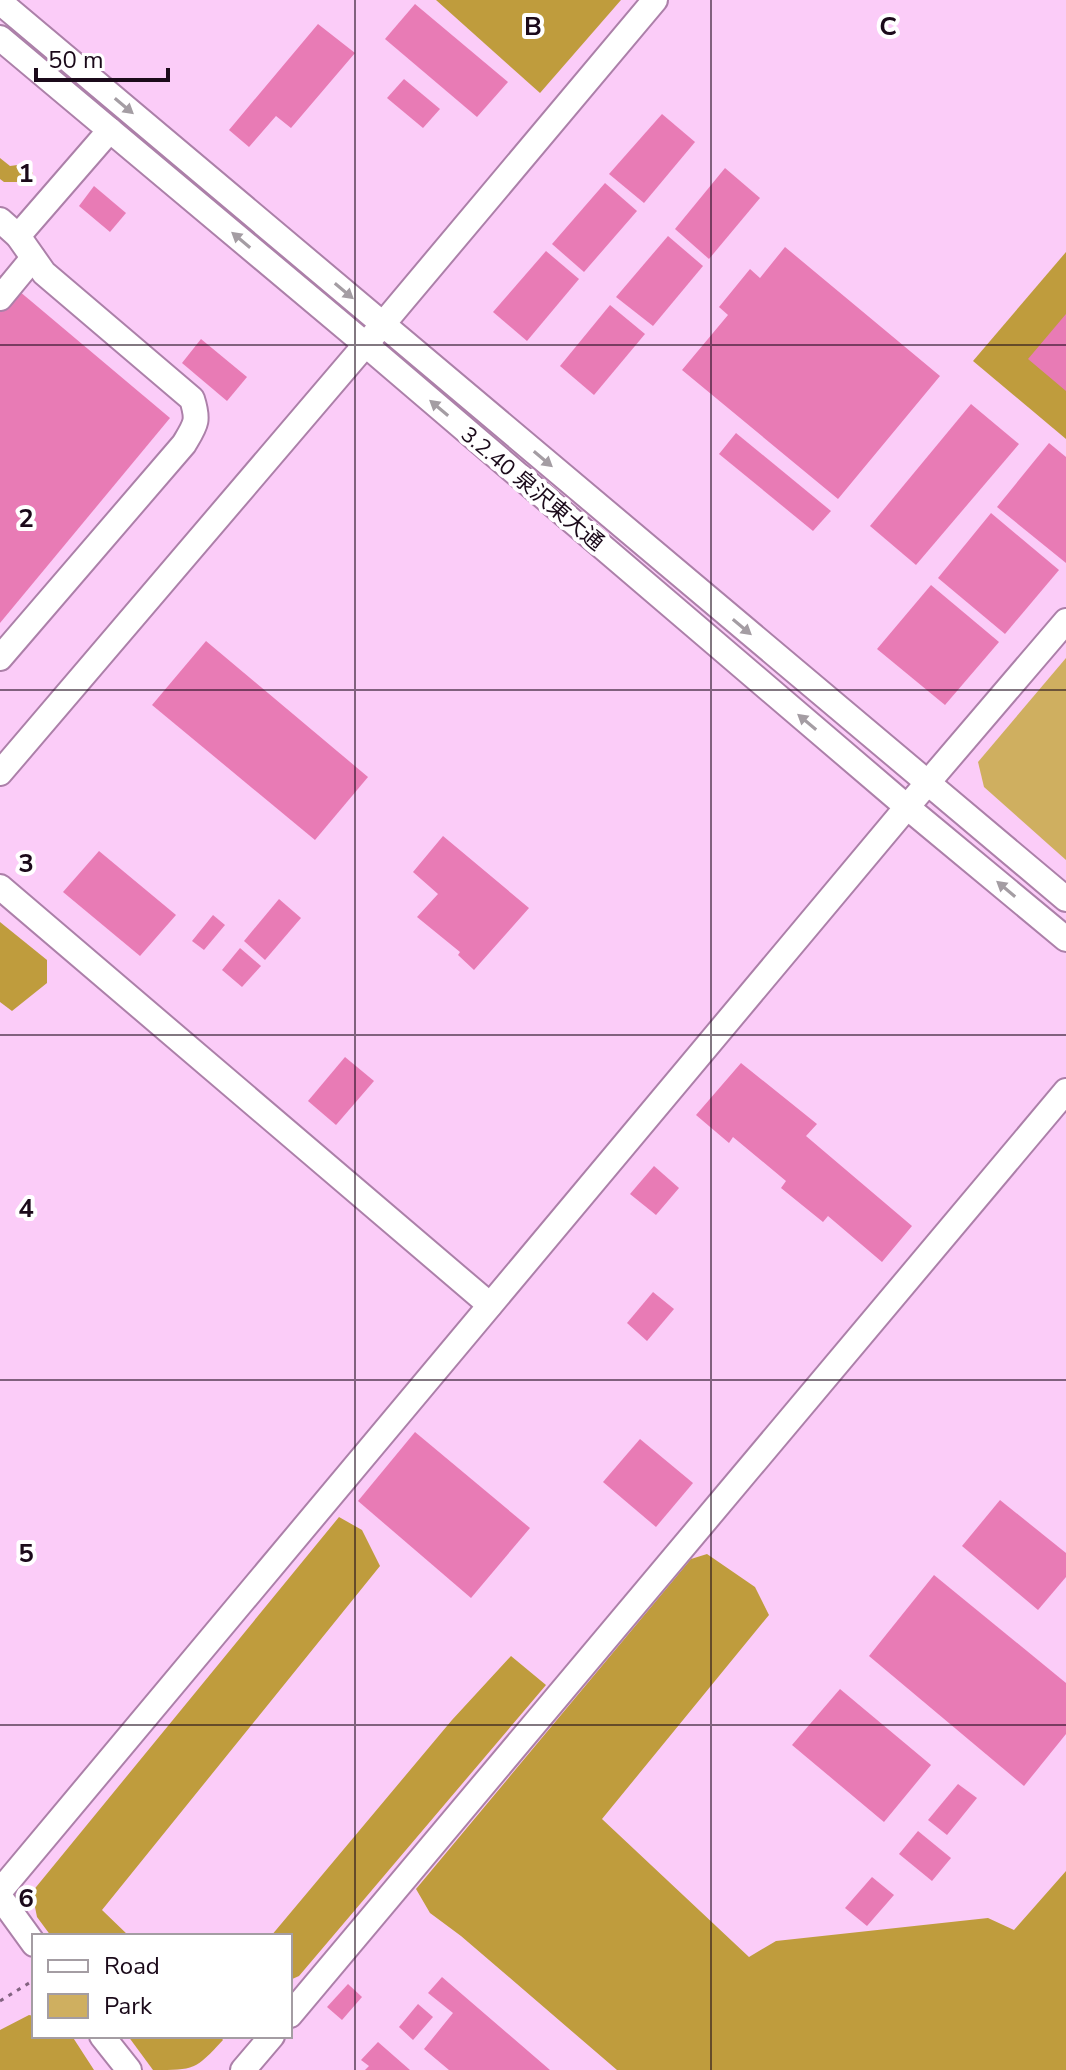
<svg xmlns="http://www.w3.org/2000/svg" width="1066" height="2070" font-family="'Nunito Sans','Noto Sans JP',sans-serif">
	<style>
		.green { fill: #cfaf60 }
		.forest { fill: #bf9c3d }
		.building { fill: #e87bb5 }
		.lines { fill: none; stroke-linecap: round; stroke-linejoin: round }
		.minor-casing { stroke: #ac80a9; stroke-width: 28 }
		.path { stroke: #826380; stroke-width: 3; stroke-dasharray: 4 6; stroke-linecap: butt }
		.minor { stroke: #fff; stroke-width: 24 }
		.oneway { fill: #a49da3 }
		.grid { fill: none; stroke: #1b0a1a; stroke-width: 2; stroke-opacity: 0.55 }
		.labels { text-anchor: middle; stroke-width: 8; stroke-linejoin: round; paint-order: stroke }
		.street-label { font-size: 22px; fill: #1b0a1a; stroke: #fff }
		.grid-label { font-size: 26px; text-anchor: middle; font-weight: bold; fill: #1b0a1a; stroke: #fff; stroke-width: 8; stroke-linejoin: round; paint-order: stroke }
	</style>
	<rect width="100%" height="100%" fill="#fbccf8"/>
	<polygon class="green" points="1066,658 1066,860 984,787 978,762"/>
	<g class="forest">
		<polygon points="436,0 621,0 540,93"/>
		<polygon points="0,158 10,166 25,164 33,173 26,182 4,182 0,179"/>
		<polygon points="1066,252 1066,439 973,361"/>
		<polygon points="0,922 47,960 47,983 12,1011 0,1002"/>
		<polygon points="339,1517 362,1530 380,1566 102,1910 129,1936 51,1936 37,1917 32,1892"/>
		<polygon points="707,1554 755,1587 769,1615 602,1819 749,1957 776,1941 988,1918 1014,1930 1066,1871 1066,2070 617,2070 461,1936 430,1913 416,1889 691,1559"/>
		<polygon points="511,1656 546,1685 299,1976 290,1980 290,1936 271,1936 452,1720"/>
		<polygon points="29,2015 34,2016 34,2036 72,2036 94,2070 0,2070 0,2030"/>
		<path d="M128 2036H220L223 2040C195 2070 195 2070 153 2070Z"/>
	</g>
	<g class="building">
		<polygon points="415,4 508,82 477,117 385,39"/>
		<polygon points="318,24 355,53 291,128 276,116 249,147 229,130"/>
		<polygon points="404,79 440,109 423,128 387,98"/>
		<polygon points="662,114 695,142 644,203 609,174"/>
		<polygon points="725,168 760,198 709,259 675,229"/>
		<polygon points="605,183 637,211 584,272 552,244"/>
		<polygon points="94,186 126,213 110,232 79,206"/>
		<polygon points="668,236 703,266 653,326 616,297"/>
		<polygon points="785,247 940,376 838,499 682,370 728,315 719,307 750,269 760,278"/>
		<polygon points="546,251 579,279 527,341 493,312"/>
		<polygon points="0,275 170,418 0,623"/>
		<polygon points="610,305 645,334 594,395 560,366"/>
		<polygon points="1066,314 1066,391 1028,359"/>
		<polygon points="201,339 247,377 227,401 182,363"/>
		<polygon points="971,404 1019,444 916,565 870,526"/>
		<polygon points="736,433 831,511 813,531 719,454"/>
		<polygon points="1049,443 1066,457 1066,563 997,507"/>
		<polygon points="991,513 1059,570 1005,634 938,578"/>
		<polygon points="931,585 999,642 945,705 877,649"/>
		<polygon points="206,641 368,777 315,840 152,705"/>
		<polygon points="443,836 529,908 474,970 458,955 460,952 417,917 438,894 413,872"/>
		<polygon points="99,851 176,915 140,956 63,892"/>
		<polygon points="279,899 301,918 265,960 244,941"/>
		<polygon points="213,915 225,925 204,950 192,941"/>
		<polygon points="240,948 261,966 242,987 222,970"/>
		<polygon points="345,1057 374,1081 336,1125 308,1101"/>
		<polygon points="741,1063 817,1124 806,1136 912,1226 882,1262 828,1216 823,1222 781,1188 786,1181 733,1137 729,1143 696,1115"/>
		<polygon points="654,1166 679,1188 656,1215 630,1194"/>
		<polygon points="653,1292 674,1309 647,1341 627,1323"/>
		<polygon points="415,1432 530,1528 471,1598 358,1501"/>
		<polygon points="640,1439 693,1483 656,1527 603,1482"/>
		<polygon points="1000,1500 1066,1553 1066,1577 1038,1610 962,1546"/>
		<polygon points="934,1575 1066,1683 1066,1734 1024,1786 869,1656"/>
		<polygon points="840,1689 931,1765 884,1822 792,1745"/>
		<polygon points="958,1784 977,1798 947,1835 928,1820"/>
		<polygon points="918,1831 951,1858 932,1881 899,1854"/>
		<polygon points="872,1877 894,1895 867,1926 845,1908"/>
		<polygon points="442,1977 550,2070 449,2070 424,2049 453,2013 428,1993"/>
		<polygon points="348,1984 362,1997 342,2020 327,2007"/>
		<polygon points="418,2004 433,2017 413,2040 399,2027"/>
		<polygon points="378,2042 410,2070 365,2070 369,2066 361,2060"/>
	</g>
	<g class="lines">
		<g class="minor-casing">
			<g id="minor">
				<polyline points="0,2 1066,899"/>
				<polyline points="0,38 365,344 907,807 1066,939"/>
				<path d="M0 220 18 236 44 273 192 399C199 421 196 424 184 444L0 658"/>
				<polyline points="18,236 110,130"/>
				<polyline points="0,298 33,258"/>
				<polyline points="0,773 383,324 655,0"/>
				<polyline points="0,887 490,1305"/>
				<polyline points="0,1891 907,807 1066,621"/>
				<polyline points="0,1897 34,1944"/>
				<polyline points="290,2015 1066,1091"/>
				<polyline points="102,2036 129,2070"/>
				<polyline points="243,2070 272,2036"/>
			</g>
		</g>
		<polyline class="path" points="0,2001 34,1980"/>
		<use href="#minor" class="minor"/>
	</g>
	<defs><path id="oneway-solid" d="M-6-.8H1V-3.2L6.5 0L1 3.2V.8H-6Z" transform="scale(2)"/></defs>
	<g class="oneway">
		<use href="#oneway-solid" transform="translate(124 106) rotate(40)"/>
		<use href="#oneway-solid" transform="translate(241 240) rotate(-140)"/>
		<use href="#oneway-solid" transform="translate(344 291) rotate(40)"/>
		<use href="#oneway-solid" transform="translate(439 408) rotate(-140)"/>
		<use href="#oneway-solid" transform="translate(543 459) rotate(40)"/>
		<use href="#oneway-solid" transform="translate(742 627) rotate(40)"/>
		<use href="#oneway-solid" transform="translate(807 722) rotate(-140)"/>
		<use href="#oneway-solid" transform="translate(1006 889) rotate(-140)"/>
	</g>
	<path class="grid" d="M355 0V2070M711 0V2070M0 345H1066M0 690H1066M0 1035H1066M0 1380H1066M0 1725H1066"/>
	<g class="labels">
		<g class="street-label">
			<text transform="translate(533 488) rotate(40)" y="8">3.2.40 泉沢東大通</text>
		</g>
	</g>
	<g class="grid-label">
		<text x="533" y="35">B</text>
		<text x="888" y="35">C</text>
		<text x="26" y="182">1</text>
		<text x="26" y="527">2</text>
		<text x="26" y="872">3</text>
		<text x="26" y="1217">4</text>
		<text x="26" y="1562">5</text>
		<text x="26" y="1907">6</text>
	</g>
	<rect x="32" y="1934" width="260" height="104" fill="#ffffff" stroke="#a49da3" stroke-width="2"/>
	<rect x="48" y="1960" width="40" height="12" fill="#ffffff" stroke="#a49da3" stroke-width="2"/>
	<text x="104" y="1974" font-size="24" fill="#1b0a1a">Road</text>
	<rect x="48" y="1994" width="40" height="24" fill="#cfaf60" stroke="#a49da3" stroke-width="2"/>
	<text x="104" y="2014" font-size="24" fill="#1b0a1a">Park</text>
	<path d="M36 68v12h132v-12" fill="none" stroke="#1b0a1a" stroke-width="4"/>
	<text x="48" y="68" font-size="24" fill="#1b0a1a" stroke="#ffffff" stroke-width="6" paint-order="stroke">50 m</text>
</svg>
